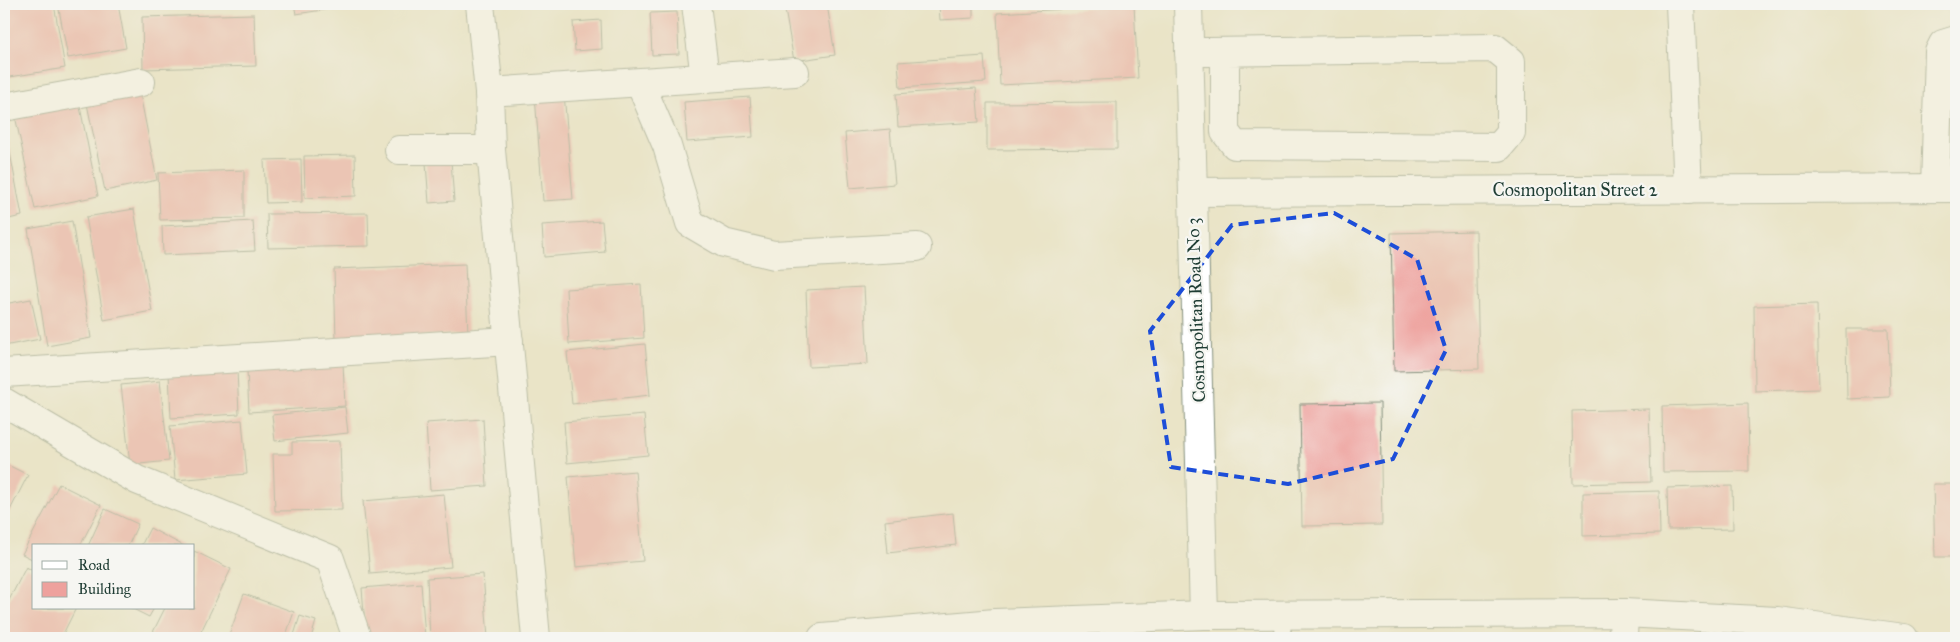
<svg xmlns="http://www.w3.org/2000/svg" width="1960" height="642" font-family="'IM FELL Great Primer',serif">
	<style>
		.building { fill: #eea19d }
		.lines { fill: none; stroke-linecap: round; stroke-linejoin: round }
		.service-casing { stroke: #84907e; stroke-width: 19 }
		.minor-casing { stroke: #84907e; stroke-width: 30 }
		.tertiary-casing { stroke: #84907e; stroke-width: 30 }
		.service { stroke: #fff; stroke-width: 16 }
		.minor { stroke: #fff; stroke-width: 28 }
		.tertiary { stroke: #fff; stroke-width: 28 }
		.marked { fill: none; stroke: #1d4ed8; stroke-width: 4; stroke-dasharray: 10 6; stroke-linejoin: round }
		.labels { text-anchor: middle; stroke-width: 4.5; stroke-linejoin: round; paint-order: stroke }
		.street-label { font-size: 18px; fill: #1f3d34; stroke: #f6f6f2 }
	</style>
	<rect width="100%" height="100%" fill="#f6f6f2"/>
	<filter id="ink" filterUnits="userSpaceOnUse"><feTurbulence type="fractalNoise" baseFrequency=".02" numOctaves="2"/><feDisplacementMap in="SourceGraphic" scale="10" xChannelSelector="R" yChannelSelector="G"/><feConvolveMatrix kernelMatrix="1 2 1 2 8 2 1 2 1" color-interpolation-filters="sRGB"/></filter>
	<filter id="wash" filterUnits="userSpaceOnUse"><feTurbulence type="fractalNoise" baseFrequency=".0096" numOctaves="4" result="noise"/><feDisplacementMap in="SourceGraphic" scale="20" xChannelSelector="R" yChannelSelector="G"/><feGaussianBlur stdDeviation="1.12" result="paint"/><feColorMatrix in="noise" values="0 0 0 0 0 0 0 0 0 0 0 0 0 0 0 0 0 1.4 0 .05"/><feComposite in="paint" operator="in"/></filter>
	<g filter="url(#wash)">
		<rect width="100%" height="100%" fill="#eae4c7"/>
		<g id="blocks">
			<g class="building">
				<polygon points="4,4 54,4 65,68 4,78"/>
				<polygon points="58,4 118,4 126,48 68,58"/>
				<polygon points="294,4 356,4 356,5 296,14"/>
				<polygon points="784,4 827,4 835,55 794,61"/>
				<polygon points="939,4 973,4 973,18 940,20"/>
				<polygon points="1134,5 1138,78 1000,85 997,13"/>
				<polygon points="677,12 679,54 652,55 650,13"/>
				<polygon points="254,14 256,66 143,69 142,17"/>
				<polygon points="601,20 602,49 575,51 573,22"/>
				<polygon points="984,56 986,82 900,88 898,62"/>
				<polygon points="976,88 979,122 898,127 896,94"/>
				<polygon points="139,89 157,180 105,191 86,99"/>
				<polygon points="564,93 573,199 543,201 535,96"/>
				<polygon points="78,97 98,196 35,209 14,111"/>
				<polygon points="750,97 753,137 687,142 684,102"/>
				<polygon points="1117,102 1117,149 987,150 987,103"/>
				<polygon points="5,126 22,216 4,220 4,127"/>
				<polygon points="890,129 895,184 850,188 845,133"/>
				<polygon points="355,155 356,196 305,198 304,156"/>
				<polygon points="301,159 302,202 266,203 264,160"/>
				<polygon points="451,161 454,201 429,203 426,163"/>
				<polygon points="244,170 244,218 160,220 158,173"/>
				<polygon points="134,209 152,311 104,320 86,217"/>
				<polygon points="368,213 369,246 268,248 267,214"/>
				<polygon points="72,221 91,338 47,346 28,229"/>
				<polygon points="253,221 255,251 163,255 162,226"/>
				<polygon points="602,221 605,252 544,257 542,225"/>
				<polygon points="1476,231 1479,369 1394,371 1391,233"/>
				<polygon points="465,264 468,334 336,339 334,269"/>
				<polygon points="641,284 644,338 569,344 566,289"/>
				<polygon points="864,287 868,364 809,367 806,290"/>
				<polygon points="31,299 40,339 4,346 4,304"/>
				<polygon points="1817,304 1819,389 1755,391 1754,306"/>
				<polygon points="1846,329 1888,329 1890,397 1847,399"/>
				<polygon points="645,344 650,395 572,404 567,352"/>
				<polygon points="343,363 345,406 249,412 247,370"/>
				<polygon points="237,370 239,414 171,418 169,373"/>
				<polygon points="160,381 169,461 130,465 121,385"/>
				<polygon points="1380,403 1382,525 1302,526 1300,404"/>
				<polygon points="1748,403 1749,471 1663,472 1662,406"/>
				<polygon points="345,407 348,433 275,441 272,415"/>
				<polygon points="1649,409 1651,482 1573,484 1572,411"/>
				<polygon points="644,415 648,455 567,463 564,422"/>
				<polygon points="483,419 487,486 430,490 426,423"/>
				<polygon points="242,420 247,474 175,480 170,426"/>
				<polygon points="340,441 342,510 275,511 273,454 292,454 292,442"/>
				<polygon points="4,463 28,475 4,522"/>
				<polygon points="635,471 643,561 576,567 568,477"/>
				<polygon points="59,484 101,505 80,546 34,546 34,560 22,554"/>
				<polygon points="1933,484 1956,484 1956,557 1935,557"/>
				<polygon points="1732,486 1733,529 1668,530 1667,488"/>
				<polygon points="1659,491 1660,534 1583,536 1583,493"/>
				<polygon points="444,494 451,567 370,574 363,501"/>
				<polygon points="105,509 138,524 128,546 88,546"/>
				<polygon points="953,513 956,545 888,553 885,521"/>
				<polygon points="150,528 184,546 141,546"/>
				<polygon points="194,551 231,569 198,638 150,638 165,608 194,608"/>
				<polygon points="26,567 34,571 34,608 76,608 61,638 4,638 4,610"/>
				<polygon points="483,574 488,638 430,638 427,578"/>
				<polygon points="421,583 425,638 366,638 362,588"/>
				<polygon points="244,594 294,612 285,638 228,638"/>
				<polygon points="131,608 154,608 149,617"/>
				<polygon points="300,616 316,621 311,638 293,638"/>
			</g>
		</g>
	</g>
	<g filter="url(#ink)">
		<use href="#blocks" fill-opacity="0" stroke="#84907e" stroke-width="1"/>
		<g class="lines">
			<g class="service-casing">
				<polyline id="service" points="1282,638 1283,615"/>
			</g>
			<g class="minor-casing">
				<g id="minor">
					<polyline points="696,4 705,78"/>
					<polyline points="1188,4 1204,615"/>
					<polyline points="1680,4 1688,190"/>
					<polyline points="1189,52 1209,52 1495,48 1511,61 1511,133 1499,147 1235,145 1225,132 1225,52"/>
					<polyline points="640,83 667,146 690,223 724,243 774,255 917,247"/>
					<polyline points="489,92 795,72"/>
					<polyline points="4,107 141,82"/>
					<polyline points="399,150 491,150"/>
					<polyline points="1935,188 1939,52 1943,44 1956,40"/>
					<polyline points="1193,192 1956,188"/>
					<polyline points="4,373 509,341"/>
					<polyline points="4,402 137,480 330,559 357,638"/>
					<polyline points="1623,638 1624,613"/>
				</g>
			</g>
			<g class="tertiary-casing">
				<g id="tertiary">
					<polyline points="480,4 489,92 491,150 536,638"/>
					<polyline points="822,638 995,623 1204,615 1624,613 1777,621 1904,638"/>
				</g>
			</g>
			<use href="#service" class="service"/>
			<use href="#minor" class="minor"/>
			<use href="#tertiary" class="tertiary"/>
		</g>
	</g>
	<path d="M0 0H1960V642H0ZM1334 213 1417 259 1446 350 1393 459 1288 484 1171 467 1150 331 1232 225Z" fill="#eae4c7" fill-opacity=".55" fill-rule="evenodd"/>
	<path class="marked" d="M1334 213 1417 259 1446 350 1393 459 1288 484 1171 467 1150 331 1232 225Z"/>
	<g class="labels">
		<g class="street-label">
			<text x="1575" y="196">Cosmopolitan Street 2</text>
			<text transform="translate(1196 310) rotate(-92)" y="6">Cosmopolitan Road No 3</text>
		</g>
	</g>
	<rect width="1960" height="642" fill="none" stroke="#f6f6f2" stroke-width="20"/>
	<rect x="32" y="544" width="162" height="65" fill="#f6f6f2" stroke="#a0aca6"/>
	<rect x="42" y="561" width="25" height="8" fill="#ffffff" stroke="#a0aca6"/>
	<text x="78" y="570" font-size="15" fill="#1f3d34">Road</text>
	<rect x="42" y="582" width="25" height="15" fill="#eea19d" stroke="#a0aca6"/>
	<text x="78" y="594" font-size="15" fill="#1f3d34">Building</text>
</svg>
